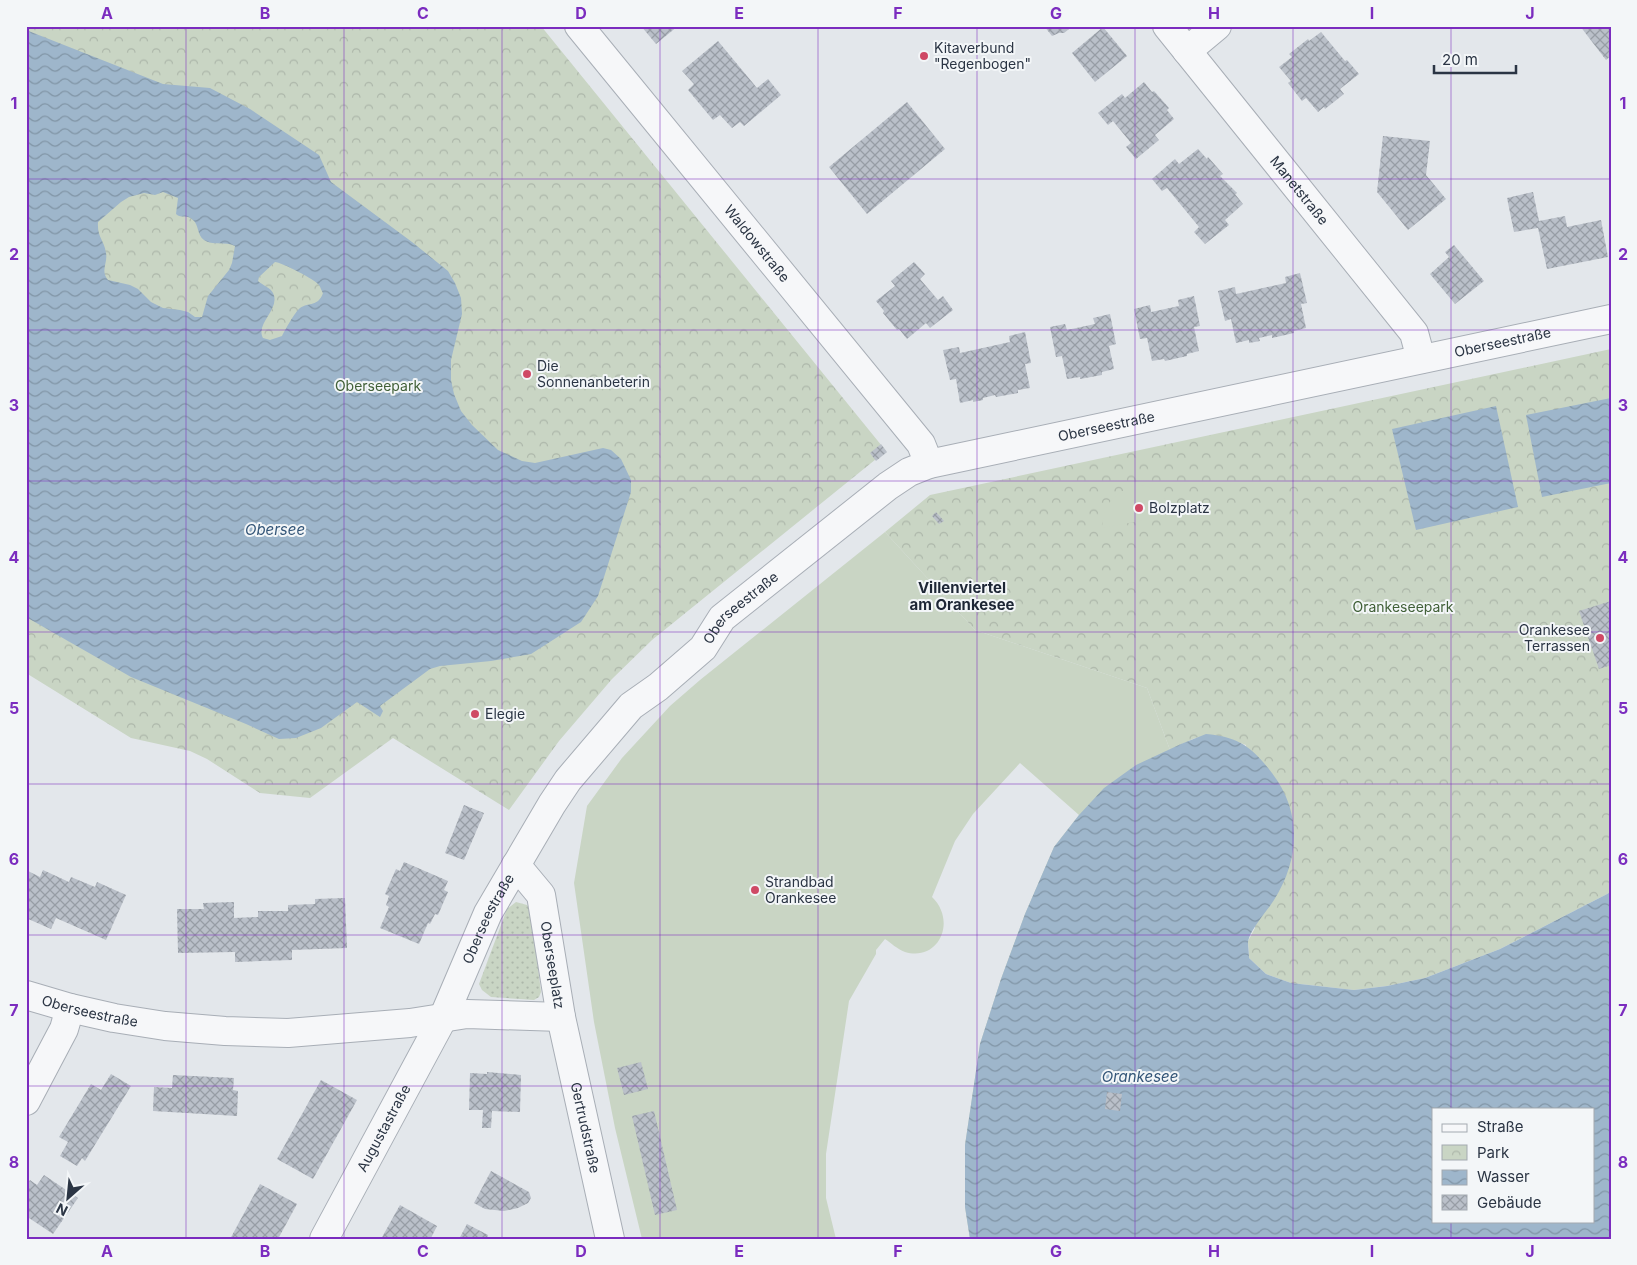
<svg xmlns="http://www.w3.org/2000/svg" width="1637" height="1265" font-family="Inter,sans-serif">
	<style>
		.grass { fill: url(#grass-dots) }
		.park { fill: url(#park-crowns) }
		.garden { fill: #c9d5c4 }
		.water { fill: url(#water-waves); fill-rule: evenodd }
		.building { fill: url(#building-cross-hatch) }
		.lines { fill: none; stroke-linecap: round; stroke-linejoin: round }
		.minor-casing { stroke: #a8aeb6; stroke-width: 30 }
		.minor { stroke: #f6f7f9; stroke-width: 28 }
		.grid { fill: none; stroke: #7b2cbf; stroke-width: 1; stroke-opacity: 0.55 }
		.poi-dot { fill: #cf4965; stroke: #f3f6f8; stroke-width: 2 }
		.labels { text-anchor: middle; stroke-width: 4; stroke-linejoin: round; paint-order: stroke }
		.poi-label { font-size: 14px; fill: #2b3544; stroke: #f3f6f8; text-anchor: start }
		.street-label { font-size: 14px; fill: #2b3544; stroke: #f3f6f8 }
		.park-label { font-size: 14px; fill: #416038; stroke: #f3f6f8 }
		.water-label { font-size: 15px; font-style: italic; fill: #345678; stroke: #f3f6f8 }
		.neighbourhood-label { font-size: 15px; font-weight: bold; fill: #1d2635; stroke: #f3f6f8 }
		.neatline { fill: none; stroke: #7b2cbf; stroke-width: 2 }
		.grid-label { font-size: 16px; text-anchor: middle; font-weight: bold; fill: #7b2cbf }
	</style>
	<defs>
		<pattern id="grass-dots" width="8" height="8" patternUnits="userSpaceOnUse" patternTransform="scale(1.25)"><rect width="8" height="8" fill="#c9d5c4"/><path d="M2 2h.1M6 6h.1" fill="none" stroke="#adb7aa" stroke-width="1.8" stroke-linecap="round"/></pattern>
		<pattern id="park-crowns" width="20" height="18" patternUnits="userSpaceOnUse" patternTransform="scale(1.25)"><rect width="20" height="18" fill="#c9d5c4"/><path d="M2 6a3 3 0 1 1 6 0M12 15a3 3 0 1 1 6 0" fill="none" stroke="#adb7aa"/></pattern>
		<pattern id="water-waves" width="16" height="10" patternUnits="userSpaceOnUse" patternTransform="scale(1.25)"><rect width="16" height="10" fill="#9eb6cb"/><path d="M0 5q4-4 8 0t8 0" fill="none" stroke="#8195a6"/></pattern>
		<pattern id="building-cross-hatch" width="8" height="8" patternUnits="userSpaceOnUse" patternTransform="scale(1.25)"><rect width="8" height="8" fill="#bac0c9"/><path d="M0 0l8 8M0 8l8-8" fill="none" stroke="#979da5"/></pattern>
	</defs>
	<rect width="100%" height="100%" fill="#e3e7eb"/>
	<polygon class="grass" points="516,902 527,905 531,911 541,992 539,997 534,1000 491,997 482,990 479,984 507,909"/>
	<g class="park">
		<polygon points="26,26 541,26 886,451 652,640 612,679 559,741 509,810 393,738 310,798 260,793 207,759 190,751 131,738 26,673"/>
		<path d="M1611 349V892L1500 949 1425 978 1387 986 1354 990 1291 983 1266 974 1249 958 1248 941 1255 928 1246 745C1211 731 1204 732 1170 750L1147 688 975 630 885 532 930 495Z"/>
	</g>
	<g class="garden">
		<path d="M1137 485C1159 486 1164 498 1177 514L1102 528C1103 504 1115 491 1137 485Z"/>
		<path d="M885 532 975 630 1147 688 1170 750 970 1239 965 1207V1145L980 1044 1001 979 1025 914 1054 847 1079 815 1020 763 973 814 955 841 932 897C957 921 939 962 905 952 897 949 891 943 885 939L876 950V954L849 1001 826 1154V1198L836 1239H642L615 1128 594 1022 574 883 587 806 622 758 670 706 700 680Z"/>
	</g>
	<g class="water">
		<path d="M26 30 163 84 210 88 250 109 319 155 331 182 412 242 448 271 455 283 461 298 462 314 451 360V380L454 394 461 411 472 425 498 450 522 461 535 463 603 448 611 450 621 459 631 480V492L598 596 581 622 531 654 491 661 440 666 430 669 380 706 383 711 380 717 357 702 321 728 296 738 279 739 246 724 131 677 26 617ZM163 192 178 198 176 214C181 219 188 214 193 220 199 225 197 235 204 240 212 246 225 241 235 246L232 263 229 270 208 296 202 317H195L188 312 180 310 163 308 151 302 138 289 130 285 108 280C100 271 108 263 106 253 104 239 97 238 98 222L121 202 129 197 144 193 155 195ZM275 262C281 262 316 280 319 285 320 286 322 292 323 293 318 307 309 302 300 308 295 312 285 330 282 336L270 340 263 338C255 323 281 309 273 293 271 288 262 285 258 281L259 277Z"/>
		<polygon points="1611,398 1611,483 1542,497 1526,415"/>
		<polygon points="1496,406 1518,507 1416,530 1392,429"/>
		<path d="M1206 734C1239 737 1252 747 1272 773 1302 812 1300 859 1274 900 1267 911 1250 930 1248 942 1248 947 1249 953 1249 958L1266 974 1291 983 1354 990 1387 986 1425 978 1500 949 1611 892V1239H970L965 1207V1145L980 1044 1001 979 1025 914 1054 847 1079 815 1104 788 1136 765 1181 744ZM1433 1109H1593V1221H1433Z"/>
	</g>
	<g class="building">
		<polygon points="641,26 678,26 656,44"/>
		<polygon points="1044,26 1073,26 1064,33 1059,33 1052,36"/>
		<polygon points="1580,26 1611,26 1611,56 1606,60"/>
		<polygon points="1103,27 1127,56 1095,82 1072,53"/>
		<polygon points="1321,32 1345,61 1347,60 1359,74 1340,89 1344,94 1325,109 1324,107 1318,112 1306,98 1302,101 1288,83 1291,81 1279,67 1292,57 1289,54 1308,39 1309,41"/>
		<polygon points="718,41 757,88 768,79 781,95 744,126 740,122 732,128 720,115 713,120 688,90 694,84 682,71"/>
		<polygon points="1144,82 1152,92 1154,91 1169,108 1167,110 1174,119 1155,135 1159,140 1136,159 1126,147 1131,143 1113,121 1108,125 1098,113 1122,94 1125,98"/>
		<polygon points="907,102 945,149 867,214 829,167"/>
		<polygon points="1383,136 1430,141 1426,175 1446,199 1408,230 1377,192"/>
		<polygon points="1198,149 1207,159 1208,157 1223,174 1220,176 1237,193 1235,194 1243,204 1225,220 1229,225 1205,244 1194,232 1199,227 1167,188 1162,191 1152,179 1175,159 1179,164"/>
		<polygon points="1533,192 1539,221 1565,216 1567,227 1601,220 1608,257 1547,269 1538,228 1514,232 1507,198"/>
		<polygon points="1454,245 1484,281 1455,304 1430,274 1449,257 1445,252"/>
		<polygon points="914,262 925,274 920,279 938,300 943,296 953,310 930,328 926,323 907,339 899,329 897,330 883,313 884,311 876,301 895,286 891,281"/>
		<polygon points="1300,273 1307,303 1301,304 1306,328 1294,331 1294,333 1272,338 1272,335 1259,338 1260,341 1249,343 1249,340 1236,343 1231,319 1225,321 1218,291 1235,287 1236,294 1286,283 1285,277"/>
		<polygon points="1194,296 1200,326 1194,327 1199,351 1187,354 1187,356 1165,361 1164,359 1152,361 1147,338 1140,339 1134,309 1150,305 1151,312 1179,306 1178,300"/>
		<polygon points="1110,314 1116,344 1109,346 1114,369 1102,372 1102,375 1080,379 1080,377 1067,379 1062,356 1056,357 1050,327 1065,324 1067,330 1095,324 1093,318"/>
		<polygon points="1025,332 1031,363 1025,364 1030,388 1018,390 1018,393 996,397 995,395 983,398 983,400 973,402 973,400 960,403 956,379 950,380 943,350 959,347 960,353 1010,342 1009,336"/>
		<polygon points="881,444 887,452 876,461 870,453"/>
		<polygon points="936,512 944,521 939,524 932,516"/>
		<polygon points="1611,601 1611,665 1599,669 1579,611"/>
		<polygon points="464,805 484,813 464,860 445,853"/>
		<polygon points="404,862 448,881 444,890 448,892 438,915 435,914 430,924 428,923 419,944 380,928 389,907 386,905 389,896 385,894 396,869 400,871"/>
		<polygon points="26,870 40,877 43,870 69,882 71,877 95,887 97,882 126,895 106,940 56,918 51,929 26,918"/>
		<polygon points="345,898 347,948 292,950 292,960 235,962 235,952 178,953 177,909 204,909 203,903 234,902 234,918 258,917 258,911 288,911 288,905 315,904 315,899"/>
		<polygon points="641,1062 648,1089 624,1095 617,1068"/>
		<polygon points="487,1072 521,1075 520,1112 492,1111 491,1128 482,1128 483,1110 469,1110 470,1073 487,1074"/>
		<polygon points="111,1074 131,1086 85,1161 82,1158 77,1166 60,1156 68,1142 59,1137 91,1084 101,1090"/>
		<polygon points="173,1075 234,1078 233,1090 238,1091 237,1116 153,1111 154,1087 172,1088"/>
		<polygon points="321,1080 357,1100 313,1179 277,1159"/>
		<polygon points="1107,1092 1122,1094 1120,1111 1105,1109"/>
		<polygon points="654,1111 677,1210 655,1215 632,1116"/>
		<polygon points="491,1171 529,1192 531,1198 528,1203 518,1208 504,1211 485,1209 474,1203"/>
		<polygon points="44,1175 78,1198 53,1234 26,1216 26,1186 30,1180 37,1185"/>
		<polygon points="260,1184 297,1204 278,1239 230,1239"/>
		<polygon points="400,1205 437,1226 431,1238 432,1239 381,1239"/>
		<polygon points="467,1224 488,1235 487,1239 459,1239"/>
	</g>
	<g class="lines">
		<g class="minor-casing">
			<g id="minor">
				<path id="s1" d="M579 26 921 444 929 464"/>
				<path id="s2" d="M1167 26 1414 333 1421 359"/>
				<polyline points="1187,51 1217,26"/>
				<path id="s3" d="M516 865 541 895 561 1017 610 1239"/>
				<path id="s4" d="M26 995 70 1008 114 1018 165 1026 225 1031 288 1033 410 1023 467 1014 561 1017"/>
				<polyline points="26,1101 64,1029 70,1008"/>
				<path id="s5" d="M324 1239 444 1016 488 913 552 804 568 780 631 706 658 687 703 648 722 618 888 486 909 472 929 464 1611 319"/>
			</g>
		</g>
		<use href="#minor" class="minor"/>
	</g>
	<path class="grid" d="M186 26V1239M344 26V1239M502 26V1239M660 26V1239M818 26V1239M977 26V1239M1135 26V1239M1293 26V1239M1451 26V1109M26 179H1611M26 330H1611M26 481H1611M26 632H1611M26 784H1611M26 935H1611M26 1086H1611M1451 1221V1239"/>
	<g class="poi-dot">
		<circle cx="924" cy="56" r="5"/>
		<circle cx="527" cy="374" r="5"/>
		<circle cx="1139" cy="508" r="5"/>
		<circle cx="1600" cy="638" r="5"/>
		<circle cx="475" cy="714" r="5"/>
		<circle cx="755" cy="890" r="5"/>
	</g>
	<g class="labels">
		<g class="poi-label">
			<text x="934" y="53">Kitaverbund<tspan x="934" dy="16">"Regenbogen"</tspan></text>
			<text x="537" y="371">Die<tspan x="537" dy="16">Sonnenanbeterin</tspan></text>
			<text x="1149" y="513">Bolzplatz</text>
			<text x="1590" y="635" text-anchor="end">Orankesee<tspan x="1590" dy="16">Terrassen</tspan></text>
			<text x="485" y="719">Elegie</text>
			<text x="765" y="887">Strandbad<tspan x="765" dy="16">Orankesee</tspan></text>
		</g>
		<g class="street-label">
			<text dy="5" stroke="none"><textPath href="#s2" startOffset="211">Manetstraße</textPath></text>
			<text dy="5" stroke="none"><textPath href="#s1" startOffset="281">Waldowstraße</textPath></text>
			<text dy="5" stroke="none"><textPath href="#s5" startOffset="1591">Oberseestraße</textPath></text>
			<text dy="5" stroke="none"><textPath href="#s5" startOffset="1186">Oberseestraße</textPath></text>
			<text dy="5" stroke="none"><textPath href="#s5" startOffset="766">Oberseestraße</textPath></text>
			<text dy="5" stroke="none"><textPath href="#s5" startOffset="360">Oberseestraße</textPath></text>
			<text dy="5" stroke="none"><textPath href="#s3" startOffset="110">Oberseeplatz</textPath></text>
			<text dy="5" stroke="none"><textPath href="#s4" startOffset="66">Oberseestraße</textPath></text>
			<text dy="5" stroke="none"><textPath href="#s5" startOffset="126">Augustastraße</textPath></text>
			<text dy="5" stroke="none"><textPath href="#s3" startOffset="276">Gertrudstraße</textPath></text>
		</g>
		<g class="park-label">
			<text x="378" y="391">Oberseepark</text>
			<text x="1403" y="612">Orankeseepark</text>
		</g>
		<g class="water-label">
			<text x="275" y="535">Obersee</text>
			<text x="1140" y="1082">Orankesee</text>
		</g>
		<g class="neighbourhood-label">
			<text x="962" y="593">Villenviertel<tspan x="962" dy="17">am Orankesee</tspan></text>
		</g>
	</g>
	<rect width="1637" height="1265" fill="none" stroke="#f3f6f8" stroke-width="55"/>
	<rect x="1432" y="1108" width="162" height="115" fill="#f3f6f8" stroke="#a3a9b0"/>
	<rect x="1442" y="1124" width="25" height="8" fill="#f6f7f9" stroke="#a3a9b0"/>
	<text x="1477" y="1132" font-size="15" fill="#2b3544">Straße</text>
	<rect x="1442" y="1145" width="25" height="15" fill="url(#park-crowns)" stroke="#a3a9b0"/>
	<text x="1477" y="1158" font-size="15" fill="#2b3544">Park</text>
	<rect x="1442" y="1170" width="25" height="15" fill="url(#water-waves)" stroke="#a3a9b0"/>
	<text x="1477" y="1182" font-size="15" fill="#2b3544">Wasser</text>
	<rect x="1442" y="1195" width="25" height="15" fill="url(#building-cross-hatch)" stroke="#a3a9b0"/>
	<text x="1477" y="1208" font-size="15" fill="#2b3544">Gebäude</text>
	<g transform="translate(68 1198) rotate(207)" stroke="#f3f6f8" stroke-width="4" paint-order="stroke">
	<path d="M0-4L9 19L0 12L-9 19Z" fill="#2b3544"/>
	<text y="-8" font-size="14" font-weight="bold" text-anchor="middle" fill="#2b3544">N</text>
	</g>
	<path d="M1434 65v8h82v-8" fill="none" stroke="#2b3544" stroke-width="2.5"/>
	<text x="1442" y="65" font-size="15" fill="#2b3544" stroke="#f3f6f8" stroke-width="4" paint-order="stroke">20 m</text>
	<rect x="28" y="28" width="1582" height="1210" class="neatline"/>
	<g class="grid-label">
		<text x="107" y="19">A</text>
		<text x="265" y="19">B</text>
		<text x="423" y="19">C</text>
		<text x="581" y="19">D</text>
		<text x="739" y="19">E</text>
		<text x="898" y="19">F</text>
		<text x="1056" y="19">G</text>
		<text x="1214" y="19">H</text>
		<text x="1372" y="19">I</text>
		<text x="1530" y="19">J</text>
		<text x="14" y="109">1</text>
		<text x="1623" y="109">1</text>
		<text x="14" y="260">2</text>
		<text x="1623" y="260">2</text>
		<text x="14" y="411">3</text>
		<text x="1623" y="411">3</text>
		<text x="14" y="563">4</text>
		<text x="1623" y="563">4</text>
		<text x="14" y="714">5</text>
		<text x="1623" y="714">5</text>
		<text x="14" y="865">6</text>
		<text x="1623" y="865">6</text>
		<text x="14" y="1016">7</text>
		<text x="1623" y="1016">7</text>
		<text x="14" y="1168">8</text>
		<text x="1623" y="1168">8</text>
		<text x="107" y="1257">A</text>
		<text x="265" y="1257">B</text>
		<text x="423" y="1257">C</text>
		<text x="581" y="1257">D</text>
		<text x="739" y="1257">E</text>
		<text x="898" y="1257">F</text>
		<text x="1056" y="1257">G</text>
		<text x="1214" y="1257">H</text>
		<text x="1372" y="1257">I</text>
		<text x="1530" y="1257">J</text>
	</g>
</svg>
